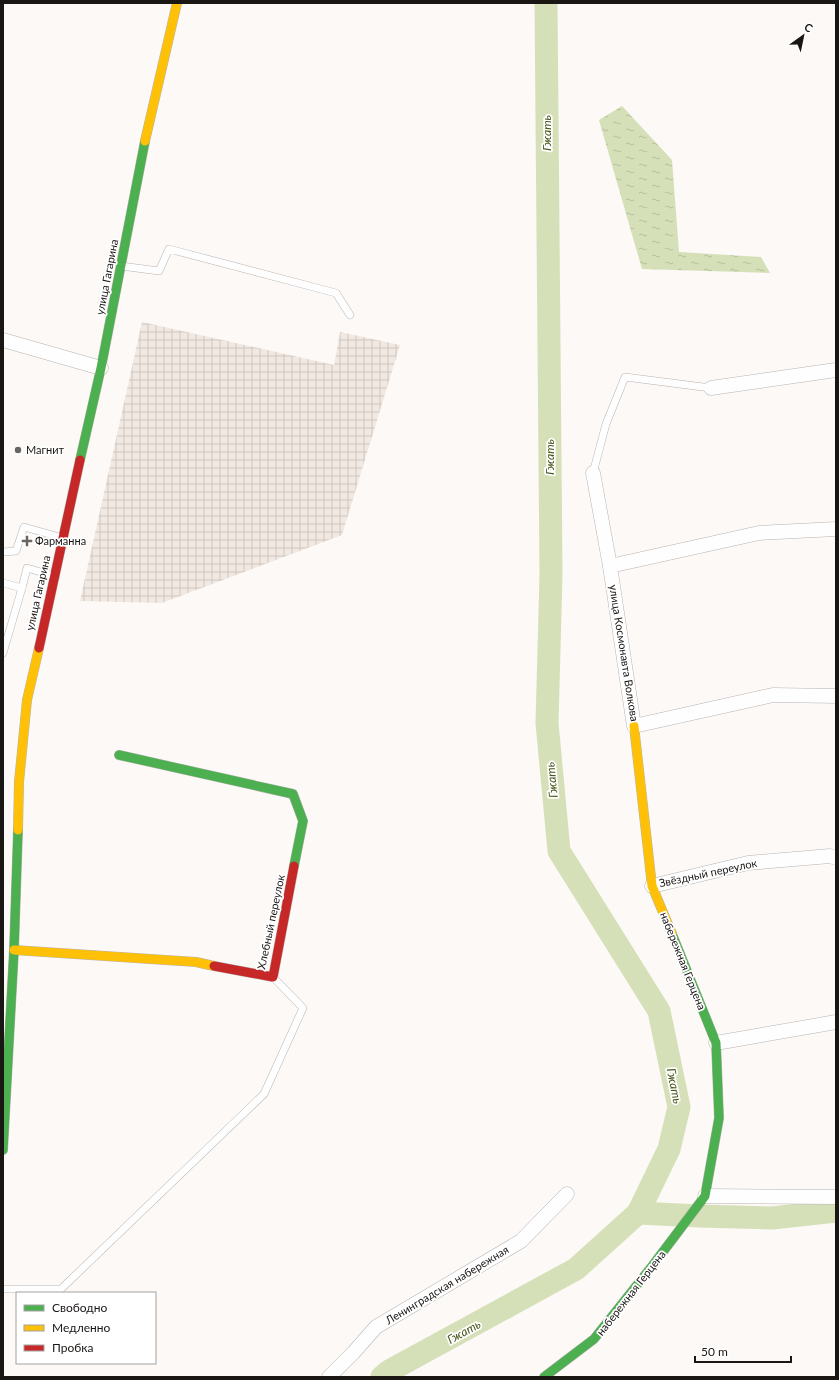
<svg xmlns="http://www.w3.org/2000/svg" width="839" height="1380" font-family="Lato,sans-serif">
	<style>
		.industrial { fill: url(#industrial-grid) }
		.water { fill: url(#water-ripples) }
		.lines { fill: none; stroke-linecap: round; stroke-linejoin: round }
		.river { stroke: #d5e0b8; stroke-width: 23 }
		.lane-casing { stroke: #b7b4b2; stroke-width: 8 }
		.street-casing { stroke: #b7b4b2; stroke-width: 15 }
		.fast-casing { stroke: #b7b4b2; stroke-width: 10 }
		.slow-casing { stroke: #b7b4b2; stroke-width: 10 }
		.jam-casing { stroke: #b7b4b2; stroke-width: 10 }
		.lane { stroke: #fffefe; stroke-width: 7 }
		.street { stroke: #fffefe; stroke-width: 14 }
		.fast { stroke: #4caf50; stroke-width: 9 }
		.slow { stroke: #ffc107; stroke-width: 9 }
		.jam { stroke: #c62828; stroke-width: 9 }
		.poi-dot { fill: #686563; stroke: #fff; stroke-width: 1.5 }
		.labels { text-anchor: middle; stroke-width: 3.5; stroke-linejoin: round; paint-order: stroke }
		.street-label { font-size: 11px; fill: #191614; stroke: #fff }
		.poi-label { font-size: 11px; fill: #191614; stroke: #fff; text-anchor: start }
		.water-label { font-size: 12px; font-style: italic; fill: #47561b; stroke: #fff }
	</style>
	<defs>
		<pattern id="industrial-grid" width="8" height="8" patternUnits="userSpaceOnUse"><rect width="8" height="8" fill="#f1e8e1"/><path d="M0 4h8M4 0v8" fill="none" stroke="#cec6c0"/></pattern>
		<pattern id="water-ripples" width="26" height="14" patternUnits="userSpaceOnUse"><rect width="26" height="14" fill="#d5e0b8"/><path d="M2 4q2-2 4 0t4 0M15 11q2-2 4 0t4 0" fill="none" stroke="#b6bf9d"/></pattern>
	</defs>
	<rect width="100%" height="100%" fill="#fcf9f6"/>
	<polygon class="industrial" points="142,322 334,365 340,332 400,345 342,535 162,603 80,601"/>
	<polygon class="water" points="622,106 672,160 679,252 761,257 770,273 642,269 599,120"/>
	<g class="lines">
		<g class="river">
			<polyline points="638,1213 700,1216 772,1218 836,1211"/>
			<polyline points="382,1377 389,1371 576,1269 638,1213 669,1149 679,1107 659,1011 559,851 547,723 551,575 546,3"/>
		</g>
		<g class="lane-casing">
			<g id="lane">
				<polyline points="121,266 159,271 169,249 336,293 350,315"/>
				<polyline points="593,473 606,424 625,377 711,388"/>
				<polyline points="3,552 16,551 24,527 63,538"/>
				<polyline points="3,583 22,588 27,568 54,576"/>
				<polyline points="3,653 22,588"/>
				<polyline points="3,1289 61,1289 264,1094 303,1008 273,977"/>
			</g>
		</g>
		<g class="street-casing">
			<g id="street">
				<polyline points="3,340 101,368"/>
				<polyline points="711,388 836,370"/>
				<polyline points="593,473 610,566 634,726 773,695 836,696"/>
				<polyline points="610,566 759,533 836,529"/>
				<polyline points="652,886 748,863 830,856 836,858"/>
				<polyline points="716,1043 836,1022"/>
				<polyline points="705,1196 836,1197"/>
				<polyline points="329,1377 354,1352 376,1327 521,1241 567,1194"/>
			</g>
		</g>
		<g class="fast-casing">
			<g id="fast">
				<polyline points="80,460 101,368 145,141"/>
				<polyline points="119,755 293,794 303,821 294,866"/>
				<polyline points="3,1150 14,950 18,830"/>
				<polyline points="544,1377 594,1339 653,1265 705,1196 719,1118 716,1043 672,934"/>
			</g>
		</g>
		<g class="slow-casing">
			<g id="slow">
				<polyline points="145,141 177,3"/>
				<polyline points="634,726 652,886 672,934"/>
				<polyline points="18,830 19,782 27,700 39,648"/>
				<polyline points="14,950 196,962 214,966"/>
			</g>
		</g>
		<g class="jam-casing">
			<g id="jam">
				<polyline points="39,648 80,460"/>
				<polyline points="214,966 273,977 294,866"/>
			</g>
		</g>
		<use href="#lane" class="lane"/>
		<use href="#street" class="street"/>
		<use href="#fast" class="fast"/>
		<use href="#slow" class="slow"/>
		<use href="#jam" class="jam"/>
	</g>
	<g class="poi-dot">
		<circle cx="18" cy="450" r="4"/>
		<path d="M25 535h4v4h4v4h-4v4h-4v-4h-4v-4h4z"/>
	</g>
	<g class="labels">
		<g class="street-label">
			<text transform="translate(107 277) rotate(-79)" y="4">улица Гагарина</text>
			<text transform="translate(38 593) rotate(-77)" y="4">улица Гагарина</text>
			<text transform="translate(624 653) rotate(81)" y="4">улица Космонавта Волкова</text>
			<text transform="translate(708 873) rotate(-12)" y="4">Звёздный переулок</text>
			<text transform="translate(271 922) rotate(-78)" y="4">Хлебный переулок</text>
			<text transform="translate(683 961) rotate(68)" y="4">набережная Герцена</text>
			<text transform="translate(447 1285) rotate(-31)" y="4">Ленинградская набережная</text>
			<text transform="translate(631 1293) rotate(-52)" y="4">набережная Герцена</text>
		</g>
		<g class="poi-label">
			<text x="26" y="454">Магнит</text>
			<text x="35" y="545">Фарманна</text>
		</g>
		<g class="water-label">
			<text transform="translate(547 133) rotate(-90)" y="4">Гжать</text>
			<text transform="translate(550 457) rotate(-90)" y="4">Гжать</text>
			<text transform="translate(552 780) rotate(-96)" y="4">Гжать</text>
			<text transform="translate(674 1086) rotate(79)" y="4">Гжать</text>
			<text transform="translate(464 1332) rotate(-29)" y="4">Гжать</text>
		</g>
	</g>
	<rect width="839" height="1380" fill="none" stroke="#191614" stroke-width="8"/>
	<rect x="16" y="1292" width="140" height="72" fill="#ffffff" stroke="#a3a2a1"/>
	<rect x="24" y="1305" width="20" height="6" fill="#4caf50" stroke="#a3a2a1"/>
	<text x="52" y="1312" font-size="12" fill="#191614">Свободно</text>
	<rect x="24" y="1325" width="20" height="6" fill="#ffc107" stroke="#a3a2a1"/>
	<text x="52" y="1332" font-size="12" fill="#191614">Медленно</text>
	<rect x="24" y="1345" width="20" height="6" fill="#c62828" stroke="#a3a2a1"/>
	<text x="52" y="1352" font-size="12" fill="#191614">Пробка</text>
	<g transform="translate(803 36) rotate(33)" stroke="#ffffff" stroke-width="3" paint-order="stroke">
	<path d="M0-3L7 15L0 10L-7 15Z" fill="#191614"/>
	<text y="-6" font-size="11" font-weight="bold" text-anchor="middle" fill="#191614">С</text>
	</g>
	<path d="M695 1356v6h96v-6" fill="none" stroke="#191614" stroke-width="2"/>
	<text x="701" y="1356" font-size="12" fill="#191614" stroke="#ffffff" stroke-width="3" paint-order="stroke">50 m</text>
</svg>
